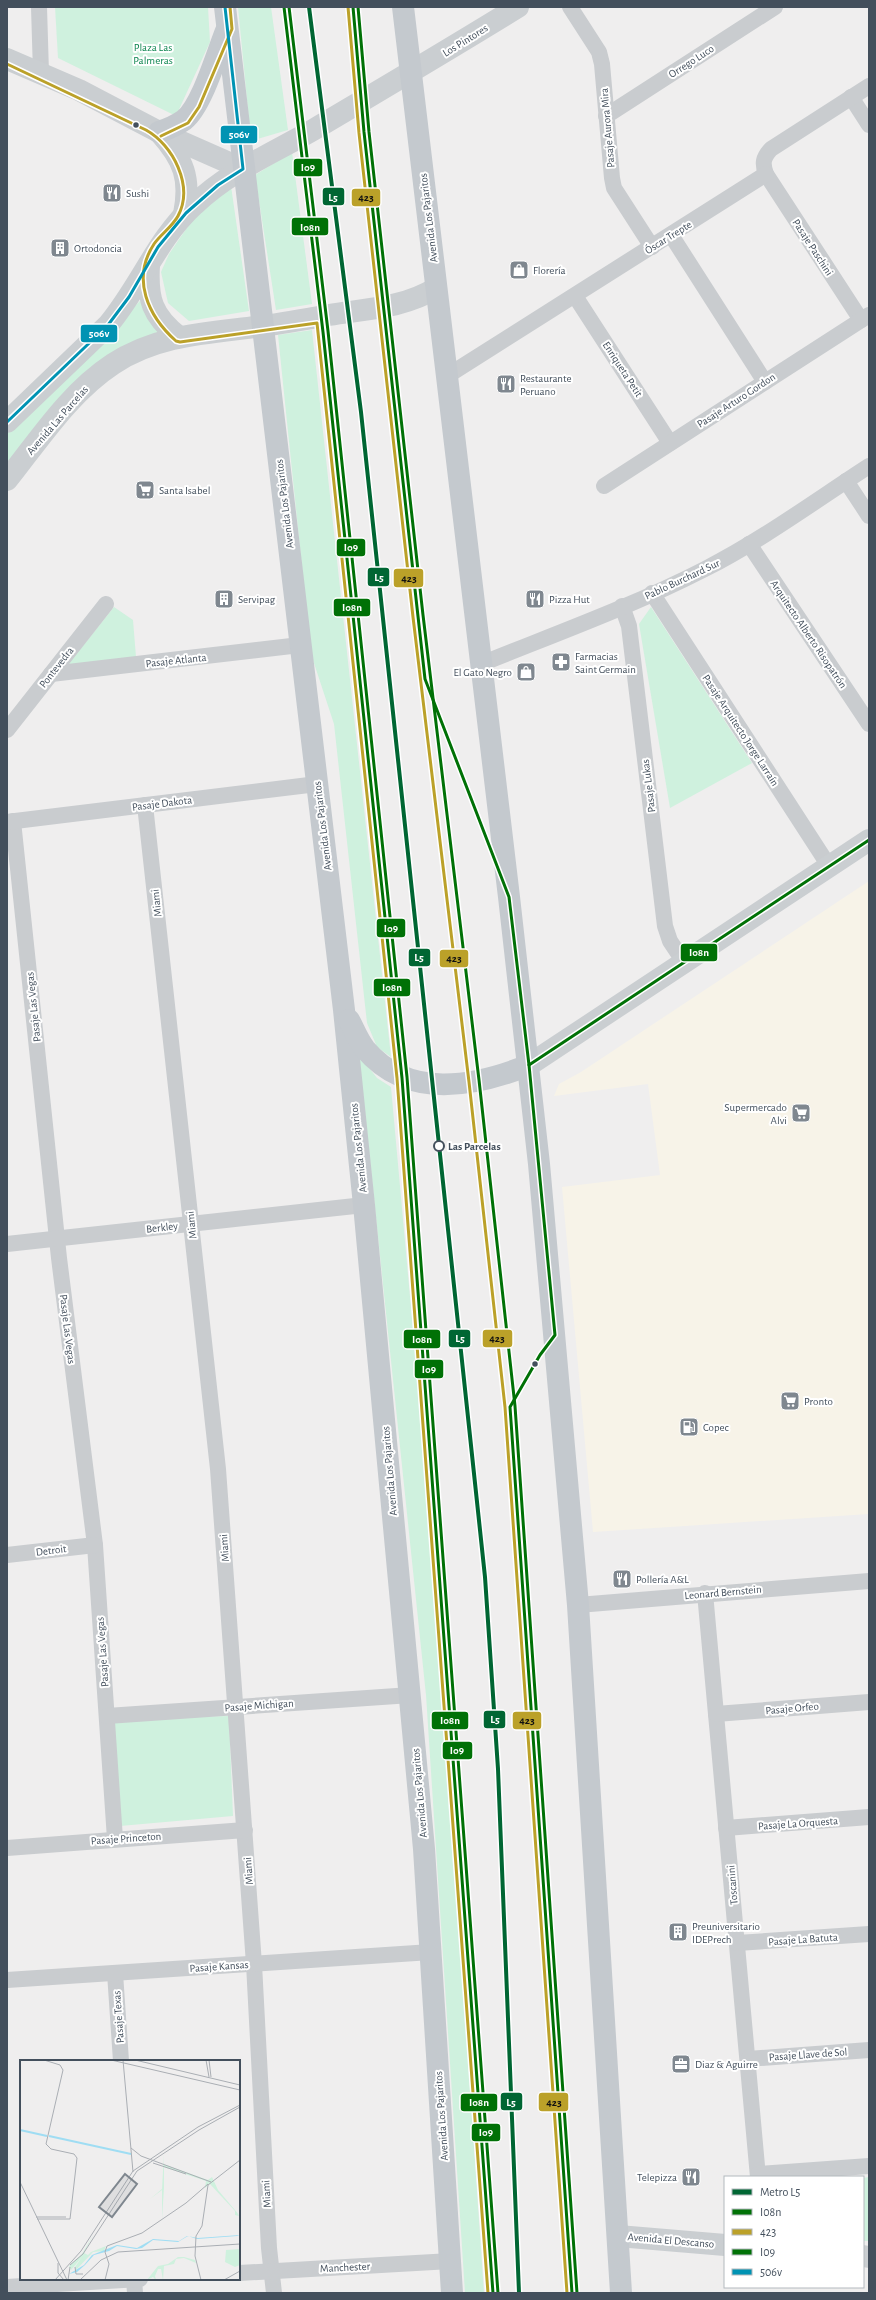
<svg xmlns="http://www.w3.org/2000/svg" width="876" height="2300" font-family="'Alegreya Sans',sans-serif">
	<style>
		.commercial { fill: #f7f3e8 }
		.green { fill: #cff1de }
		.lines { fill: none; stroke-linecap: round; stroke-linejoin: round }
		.street { stroke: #c9cccf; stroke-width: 16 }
		.secondary { stroke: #caced1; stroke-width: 22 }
		.primary { stroke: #c4c9ce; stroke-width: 22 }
		.bus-1-casing { stroke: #fff; stroke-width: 6 }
		.bus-2-casing { stroke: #fff; stroke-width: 6 }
		.bus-3-casing { stroke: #fff; stroke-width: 6 }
		.bus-4-casing { stroke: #fff; stroke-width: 6 }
		.bus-1 { stroke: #007106; stroke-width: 3 }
		.bus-2 { stroke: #bba129; stroke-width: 3 }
		.bus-3 { stroke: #007106; stroke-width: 3 }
		.bus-4 { stroke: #0093b3; stroke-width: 3 }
		.metro-1-casing { stroke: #fff; stroke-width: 7 }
		.metro-1 { stroke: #063; stroke-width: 4 }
		.bus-dot { fill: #434f5c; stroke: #fff; stroke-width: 1.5 }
		.stop-dot { fill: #fff; stroke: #434f5c; stroke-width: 2 }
		.labels { text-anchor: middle; stroke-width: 4; stroke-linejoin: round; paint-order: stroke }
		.street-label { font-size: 11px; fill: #434f5c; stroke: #fff }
		.park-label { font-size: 11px; fill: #0c854f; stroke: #fff }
		.poi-label { font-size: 11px; fill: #434f5c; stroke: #fff; text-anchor: start }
		.stop-label { font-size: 11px; font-weight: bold; fill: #434f5c; stroke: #fff; text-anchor: start }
		.inset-river { fill: none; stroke: #9fddf3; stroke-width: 2 }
		.inset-road { fill: none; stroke: #aaaeb4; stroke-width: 1 }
		.view { fill: #7f878f; fill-opacity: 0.15; stroke: #7f878f; stroke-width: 2 }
		.inset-edge { fill: none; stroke: #434f5c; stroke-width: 2 }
		.line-badge { stroke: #fff; stroke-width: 1.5 }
		.badge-label { font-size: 11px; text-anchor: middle; font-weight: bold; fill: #fff }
		.pale-badge-label { font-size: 11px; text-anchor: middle; font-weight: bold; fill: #111 }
	</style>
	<rect width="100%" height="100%" fill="#efeeee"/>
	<polygon class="commercial" points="869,881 869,1514 593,1532 562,1187 660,1175 648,1084 554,1096 559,1084 581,1072"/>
	<g class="green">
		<polygon points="55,7 208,7 210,42 176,116 58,58"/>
		<polygon points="238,7 271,7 288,130 251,141"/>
		<polygon points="292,152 312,304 276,310 255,175"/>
		<polygon points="231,186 249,311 189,321 168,303 161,272 169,254 195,216"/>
		<polygon points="141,300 163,334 150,336 7,468 7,433"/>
		<polygon points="312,330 391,1057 377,1047 367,1023 334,724 311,654 278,335"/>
		<polygon points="114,607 133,620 136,657 66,667"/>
		<polygon points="651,607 752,763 670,808 639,624"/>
		<polygon points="359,1055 377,1078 391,1087 433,1550 484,2293 465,2293 426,1695"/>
		<polygon points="229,1716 233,1816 120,1826 112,1719"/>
		<polygon points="869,2177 869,2241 863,2241 863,2178"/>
	</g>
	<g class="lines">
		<g class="street">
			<polyline points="39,7 41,73"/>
			<polyline points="570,7 599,52 602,64 612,178 614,188 652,247"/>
			<polyline points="851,97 869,125"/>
			<polyline points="606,116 775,7"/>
			<polyline points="671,235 765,382"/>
			<polyline points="575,296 670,443"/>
			<path d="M861 320 766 174C762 163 763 158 771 149L869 86"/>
			<polyline points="447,376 766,174"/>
			<polyline points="846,481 869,516"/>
			<polyline points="604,486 869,315"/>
			<polyline points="749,544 869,724"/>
			<polyline points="652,593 829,866"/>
			<polyline points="622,606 629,626 665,926 670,941 684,962"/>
			<path d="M481 664C555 634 633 606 705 569 762 540 815 501 869 466"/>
			<polyline points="51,674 300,645"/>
			<polyline points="7,730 106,604"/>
			<polyline points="145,805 218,1469 254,1964 269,2248 274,2293"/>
			<polyline points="13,821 59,1258 95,1545 115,1839"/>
			<polyline points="7,822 317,784"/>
			<polyline points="7,1244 364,1205"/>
			<polyline points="7,1555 95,1545"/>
			<polyline points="705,1593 758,2177"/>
			<polyline points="578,1605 869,1581"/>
			<polyline points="716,1714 869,1702"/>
			<polyline points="107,1716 411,1695"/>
			<polyline points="726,1828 869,1817"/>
			<polyline points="7,1848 245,1830"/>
			<polyline points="737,1943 869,1934"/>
			<polyline points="115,1973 121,2061"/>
			<polyline points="7,1980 431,1952"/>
			<polyline points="748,2059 869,2050"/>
			<polyline points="758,2174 869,2166"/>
			<polyline points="239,2273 451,2261"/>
			<polyline points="134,2279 135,2293"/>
			<polyline points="7,2287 140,2279"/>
		</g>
		<g class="secondary">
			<polyline points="7,59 79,90 159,132 243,169"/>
			<path d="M160 133C184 160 191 179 184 214"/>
			<path d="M149 265C147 299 152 316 179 337"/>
			<path d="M7 422 108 325C140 287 157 239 194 205 228 172 273 153 313 130 382 89 450 49 518 7"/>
			<path d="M7 480C39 440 69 393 113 364 158 334 211 333 263 326 285 323 307 319 329 315 365 309 404 308 436 288"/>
			<polyline points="529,1065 869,840"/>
			<polyline points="618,2236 725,2245"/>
			<polyline points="863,2256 869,2257"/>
		</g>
		<g class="primary">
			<polyline points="225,7 344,1010 364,1205 424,1849 452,2293"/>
			<polyline points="403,7 509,897 539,1164 578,1605 621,2293"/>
			<path d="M159 132C168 129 177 125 184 120 202 106 217 53 226 31"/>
			<path d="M349 1020C354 1029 358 1040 365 1049 408 1100 474 1087 529 1065"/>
		</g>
		<g class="bus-1-casing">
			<g id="bus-1">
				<polyline points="284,7 323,332 402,1078 493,2293"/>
				<polyline points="353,7 364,132 425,679 509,897 529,1065 555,1335 540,1355 510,1407 572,2293"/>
				<polyline points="529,1065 869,840"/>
			</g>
		</g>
		<g class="bus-2-casing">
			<g id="bus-2">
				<polyline points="348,7 359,133 413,617 469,1082 505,1407 567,2293"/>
				<path d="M7 64 146 130C173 145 194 186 178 216 172 227 161 234 154 244 131 279 148 316 176 341L180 342 317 323 397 1078 488 2293"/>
				<polyline points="161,136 188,123 199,107 232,29 230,7"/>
			</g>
		</g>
		<g class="bus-3-casing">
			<g id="bus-3">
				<polyline points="289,7 328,331 407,1077 498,2293"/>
				<polyline points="358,7 369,132 423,615 479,1080 515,1406 577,2293"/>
			</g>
		</g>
		<g class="bus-4-casing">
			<polyline id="bus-4" points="7,422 108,325 129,297 158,247 186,213 218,185 243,169 225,7"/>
		</g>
		<use href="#bus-1" class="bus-1"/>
		<use href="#bus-2" class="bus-2"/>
		<use href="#bus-3" class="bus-3"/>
		<use href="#bus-4" class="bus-4"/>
		<g class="metro-1-casing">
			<polyline id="metro-1" points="309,7 361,412 485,1577 498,1769 519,2293"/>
		</g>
		<use href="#metro-1" class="metro-1"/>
	</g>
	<defs>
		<g id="restaurant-square" transform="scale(1)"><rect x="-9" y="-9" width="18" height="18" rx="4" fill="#7f878f" stroke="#fff"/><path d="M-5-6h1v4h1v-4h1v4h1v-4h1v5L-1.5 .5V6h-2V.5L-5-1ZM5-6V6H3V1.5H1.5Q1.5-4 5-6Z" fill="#fff"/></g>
		<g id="building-square" transform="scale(1)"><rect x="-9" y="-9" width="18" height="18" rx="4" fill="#7f878f" stroke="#fff"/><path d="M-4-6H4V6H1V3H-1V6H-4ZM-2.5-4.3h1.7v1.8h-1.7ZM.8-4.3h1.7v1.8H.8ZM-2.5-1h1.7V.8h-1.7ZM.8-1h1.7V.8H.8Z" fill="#fff"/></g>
		<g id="shop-square" transform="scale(1)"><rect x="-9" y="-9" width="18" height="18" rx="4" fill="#7f878f" stroke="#fff"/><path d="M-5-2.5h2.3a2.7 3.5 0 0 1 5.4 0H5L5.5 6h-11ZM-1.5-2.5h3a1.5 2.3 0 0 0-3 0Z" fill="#fff"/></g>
		<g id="supermarket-square" transform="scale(1)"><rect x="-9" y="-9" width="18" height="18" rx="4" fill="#7f878f" stroke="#fff"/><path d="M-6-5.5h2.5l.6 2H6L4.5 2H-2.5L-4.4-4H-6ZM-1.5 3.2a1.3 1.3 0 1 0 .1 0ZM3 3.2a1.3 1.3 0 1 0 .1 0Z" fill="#fff"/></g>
		<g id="pharmacy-square" transform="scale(1)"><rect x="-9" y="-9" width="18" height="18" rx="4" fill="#7f878f" stroke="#fff"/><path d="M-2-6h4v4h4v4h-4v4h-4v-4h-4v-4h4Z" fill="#fff"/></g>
		<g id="fuel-square" transform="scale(1)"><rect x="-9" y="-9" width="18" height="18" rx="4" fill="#7f878f" stroke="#fff"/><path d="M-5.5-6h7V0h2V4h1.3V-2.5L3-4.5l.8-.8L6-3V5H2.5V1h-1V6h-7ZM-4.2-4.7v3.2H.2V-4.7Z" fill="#fff"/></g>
		<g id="office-square" transform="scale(1)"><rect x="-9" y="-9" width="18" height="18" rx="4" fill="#7f878f" stroke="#fff"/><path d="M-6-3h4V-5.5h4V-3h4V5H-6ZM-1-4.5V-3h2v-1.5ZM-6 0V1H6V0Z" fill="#fff"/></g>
	</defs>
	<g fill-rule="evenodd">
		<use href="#restaurant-square" x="112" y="193"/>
		<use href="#building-square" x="60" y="248"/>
		<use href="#shop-square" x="519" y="270"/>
		<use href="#restaurant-square" x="506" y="384"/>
		<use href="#supermarket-square" x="145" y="490"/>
		<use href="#building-square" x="224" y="599"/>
		<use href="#restaurant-square" x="535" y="599"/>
		<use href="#pharmacy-square" x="561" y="662"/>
		<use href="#shop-square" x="526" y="672"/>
		<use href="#supermarket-square" x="801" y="1113"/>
		<use href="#supermarket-square" x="790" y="1401"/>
		<use href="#fuel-square" x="689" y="1427"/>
		<use href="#restaurant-square" x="622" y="1579"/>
		<use href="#building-square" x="678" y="1932"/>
		<use href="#office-square" x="681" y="2064"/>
		<use href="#restaurant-square" x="691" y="2177"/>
	</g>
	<g class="bus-dot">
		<circle cx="136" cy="125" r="3.5"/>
		<circle cx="535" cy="1364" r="3.5"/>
	</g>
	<circle class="stop-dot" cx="439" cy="1146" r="5"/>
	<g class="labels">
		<g class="street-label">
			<text transform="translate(465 40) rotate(-32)" y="4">Los Pintores</text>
			<text transform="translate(691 61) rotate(-33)" y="4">Orrego Luco</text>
			<text transform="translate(607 128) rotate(-95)" y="4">Pasaje Aurora Mira</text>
			<text transform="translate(428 218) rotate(-97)" y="4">Avenida Los Pajaritos</text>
			<text transform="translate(668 237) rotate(-32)" y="4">Óscar Trepte</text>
			<text transform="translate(813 247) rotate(57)" y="4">Pasaje Paschini</text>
			<text transform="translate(623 369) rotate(57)" y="4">Enriqueta Petit</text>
			<text transform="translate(736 400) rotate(-33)" y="4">Pasaje Arturo Gordon</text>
			<text transform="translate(57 420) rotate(-49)" y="4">Avenida Las Parcelas</text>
			<text transform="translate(284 504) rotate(-97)" y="4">Avenida Los Pajaritos</text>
			<text transform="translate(682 579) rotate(-25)" y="4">Pablo Burchard Sur</text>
			<text transform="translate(809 634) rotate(56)" y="4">Arquitecto Alberto Risopatrón</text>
			<text transform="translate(176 660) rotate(-6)" y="4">Pasaje Atlanta</text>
			<text transform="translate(56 667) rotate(-52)" y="4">Pontevedra</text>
			<text transform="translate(741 730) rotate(57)" y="4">Pasaje Arquitecto Jorge Larraín</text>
			<text transform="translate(648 786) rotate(-97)" y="4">Pasaje Lukas</text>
			<text transform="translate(162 803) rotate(-7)" y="4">Pasaje Dakota</text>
			<text transform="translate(322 826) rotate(-97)" y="4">Avenida Los Pajaritos</text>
			<text transform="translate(156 903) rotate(-96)" y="4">Miami</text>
			<text transform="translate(33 1007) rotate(-96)" y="4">Pasaje Las Vegas</text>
			<text transform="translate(358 1148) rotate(-96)" y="4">Avenida Los Pajaritos</text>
			<text transform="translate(191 1225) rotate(-96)" y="4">Miami</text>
			<text transform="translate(162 1227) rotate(-6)" y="4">Berkley</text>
			<text transform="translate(68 1329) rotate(83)" y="4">Pasaje Las Vegas</text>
			<text transform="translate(389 1471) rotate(-95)" y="4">Avenida Los Pajaritos</text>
			<text transform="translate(224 1548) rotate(-94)" y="4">Miami</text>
			<text transform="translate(51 1550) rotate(-7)" y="4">Detroit</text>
			<text transform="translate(723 1592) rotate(-5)" y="4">Leonard Bernstein</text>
			<text transform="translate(102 1652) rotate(-94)" y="4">Pasaje Las Vegas</text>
			<text transform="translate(259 1705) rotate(-4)" y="4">Pasaje Michigan</text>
			<text transform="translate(792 1708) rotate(-5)" y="4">Pasaje Orfeo</text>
			<text transform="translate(419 1793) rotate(-95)" y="4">Avenida Los Pajaritos</text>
			<text transform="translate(798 1823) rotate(-4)" y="4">Pasaje La Orquesta</text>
			<text transform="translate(126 1838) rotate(-4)" y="4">Pasaje Princeton</text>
			<text transform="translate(248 1871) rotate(-94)" y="4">Miami</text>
			<text transform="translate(732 1885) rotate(-95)" y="4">Toscanini</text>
			<text transform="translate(803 1939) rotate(-4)" y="4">Pasaje La Batuta</text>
			<text transform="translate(219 1966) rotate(-4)" y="4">Pasaje Kansas</text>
			<text transform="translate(118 2017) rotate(-94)" y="4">Pasaje Texas</text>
			<text transform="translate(808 2054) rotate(-4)" y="4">Pasaje Llave de Sol</text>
			<text transform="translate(441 2116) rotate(-94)" y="4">Avenida Los Pajaritos</text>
			<text transform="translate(266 2194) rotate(-93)" y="4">Miami</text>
			<text transform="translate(671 2240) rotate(5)" y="4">Avenida El Descanso</text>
			<text transform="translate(345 2267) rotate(-3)" y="4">Manchester</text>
		</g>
		<g class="park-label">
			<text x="153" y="51">Plaza Las<tspan x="153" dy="13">Palmeras</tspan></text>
		</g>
		<g class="poi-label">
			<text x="126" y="197">Sushi</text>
			<text x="74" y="252">Ortodoncia</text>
			<text x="533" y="274">Florería</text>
			<text x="520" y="382">Restaurante<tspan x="520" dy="13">Peruano</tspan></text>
			<text x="159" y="494">Santa Isabel</text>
			<text x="238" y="603">Servipag</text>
			<text x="549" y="603">Pizza Hut</text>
			<text x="575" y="660">Farmacias<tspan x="575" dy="13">Saint Germain</tspan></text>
			<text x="512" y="676" text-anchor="end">El Gato Negro</text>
			<text x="787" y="1111" text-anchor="end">Supermercado<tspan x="787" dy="13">Alvi</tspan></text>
			<text x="804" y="1405">Pronto</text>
			<text x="703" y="1431">Copec</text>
			<text x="636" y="1583">Pollería A&amp;L</text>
			<text x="692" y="1930">Preuniversitario<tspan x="692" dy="13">IDEPrech</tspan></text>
			<text x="695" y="2068">Diaz &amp; Aguirre</text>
			<text x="677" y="2181" text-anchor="end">Telepizza</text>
		</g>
		<g class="stop-label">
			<text x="448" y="1150">Las Parcelas</text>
		</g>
	</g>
	<g transform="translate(20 2060)">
		<rect width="220" height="220" fill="#efeeee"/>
		<path d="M144 93 143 104 188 120 192 117 198 130 220 156 217 153 219 156 215 155V151L190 124 185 128 186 121 144 107V128L163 114 144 128 142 159V130L130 139 142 129ZM73 175 64 193 68 195 71 192 86 186 84 191 73 192 56 210 55 207 62 197 51 210 49 206 62 194ZM220 189V205L215 207 205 202 206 190ZM158 197H164L175 200 176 203 164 198 156 199 154 204 144 206 143 220 141 209H138L135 216 136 220 133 217 127 220 138 206 148 204Z" fill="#cff1de"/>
		<path d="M220 175 217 176 177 179 168 176 158 182 133 180 122 188 116 189 97 186 89 191 74 195 65 205 57 212 49 214 64 205 72 195 97 185 117 188 133 179 159 181 167 176 178 178Z" fill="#9fddf3"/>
		<path class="inset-river" d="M0 70 27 76M29 76 111 94"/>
		<path class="inset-road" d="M91 0 220 30M103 0 113 112M115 0 220 25M186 0 189 17M189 0 191 17M111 88 121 96 191 122M133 103 166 114M0 122 47 220M16 157H46M17 159H50L57 98 54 94 31 89 26 84 43 10 40 5 24 0M38 203V213L44 220M50 205 63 194 117 111 179 70 220 47M55 207 56 214H63M35 220 61 191 113 111 178 67 220 45M48 220 50 207M60 220 81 200 98 192 220 184M85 220 89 204 85 192 87 186 122 173 166 143 188 124M181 220 175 196 176 176 182 166 188 125 220 100M204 220 220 211"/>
		<path class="view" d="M105 114 117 124 92 157 79 147Z"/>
		<rect width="220" height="220" class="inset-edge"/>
	</g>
	<g class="line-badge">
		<rect x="220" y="125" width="38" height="19" rx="4" fill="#0093b3"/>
		<rect x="293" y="158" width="30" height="19" rx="4" fill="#007106"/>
		<rect x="322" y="187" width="23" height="19" rx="4" fill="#063"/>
		<rect x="351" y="188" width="30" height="19" rx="4" fill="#bba129"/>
		<rect x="291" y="217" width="38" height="19" rx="4" fill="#007106"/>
		<rect x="80" y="324" width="38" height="19" rx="4" fill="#0093b3"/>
		<rect x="336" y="538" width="30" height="19" rx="4" fill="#007106"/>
		<rect x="367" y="567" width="23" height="20" rx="4" fill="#063"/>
		<rect x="393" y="568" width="31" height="20" rx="4" fill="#bba129"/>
		<rect x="333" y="598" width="38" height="19" rx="4" fill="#007106"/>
		<rect x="376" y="918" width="30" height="20" rx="4" fill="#007106"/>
		<rect x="680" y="943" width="38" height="19" rx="4" fill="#007106"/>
		<rect x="408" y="948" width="23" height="19" rx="4" fill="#063"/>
		<rect x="439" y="949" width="30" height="19" rx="4" fill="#bba129"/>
		<rect x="373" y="978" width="38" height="19" rx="4" fill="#007106"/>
		<rect x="448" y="1329" width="23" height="19" rx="4" fill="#063"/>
		<rect x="482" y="1329" width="31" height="19" rx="4" fill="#bba129"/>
		<rect x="403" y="1329" width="38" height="20" rx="4" fill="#007106"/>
		<rect x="414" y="1359" width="30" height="20" rx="4" fill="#007106"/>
		<rect x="483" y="1710" width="23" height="19" rx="4" fill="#063"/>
		<rect x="512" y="1711" width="30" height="19" rx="4" fill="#bba129"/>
		<rect x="431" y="1711" width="38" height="19" rx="4" fill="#007106"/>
		<rect x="442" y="1741" width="31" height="19" rx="4" fill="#007106"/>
		<rect x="500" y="2092" width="23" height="19" rx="4" fill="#063"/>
		<rect x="538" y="2092" width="31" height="20" rx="4" fill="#bba129"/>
		<rect x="460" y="2093" width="38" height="19" rx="4" fill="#007106"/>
		<rect x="471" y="2123" width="30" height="19" rx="4" fill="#007106"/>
	</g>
	<g class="badge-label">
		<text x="239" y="138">506v</text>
		<text x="308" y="171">I09</text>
		<text x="333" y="201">L5</text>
		<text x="310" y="231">I08n</text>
		<text x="99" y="337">506v</text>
		<text x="351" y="551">I09</text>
		<text x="379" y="581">L5</text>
		<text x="352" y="611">I08n</text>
		<text x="391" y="932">I09</text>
		<text x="699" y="956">I08n</text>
		<text x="419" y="961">L5</text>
		<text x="392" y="991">I08n</text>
		<text x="460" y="1342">L5</text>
		<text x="422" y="1343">I08n</text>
		<text x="429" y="1373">I09</text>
		<text x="495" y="1723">L5</text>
		<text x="450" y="1724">I08n</text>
		<text x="457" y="1754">I09</text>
		<text x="511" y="2106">L5</text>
		<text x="479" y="2106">I08n</text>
		<text x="486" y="2136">I09</text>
	</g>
	<g class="pale-badge-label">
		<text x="366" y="201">423</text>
		<text x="409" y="582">423</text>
		<text x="454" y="962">423</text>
		<text x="497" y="1342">423</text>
		<text x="527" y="1724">423</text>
		<text x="554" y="2106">423</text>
	</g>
	<rect width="876" height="2300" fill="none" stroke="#434f5c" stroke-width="16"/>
	<rect x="724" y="2176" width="140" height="112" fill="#ffffff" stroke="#b4b9be"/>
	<rect x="732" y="2189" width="20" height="6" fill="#006633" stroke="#b4b9be"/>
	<text x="760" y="2196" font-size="12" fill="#434f5c">Metro L5</text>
	<rect x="732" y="2209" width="20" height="6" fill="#007106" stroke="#b4b9be"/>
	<text x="760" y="2216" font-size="12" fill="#434f5c">I08n</text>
	<rect x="732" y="2229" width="20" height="6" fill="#bba129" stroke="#b4b9be"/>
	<text x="760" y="2236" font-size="12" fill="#434f5c">423</text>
	<rect x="732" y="2249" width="20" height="6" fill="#007106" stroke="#b4b9be"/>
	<text x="760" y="2256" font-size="12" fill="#434f5c">I09</text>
	<rect x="732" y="2269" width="20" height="6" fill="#0093b3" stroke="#b4b9be"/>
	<text x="760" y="2276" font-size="12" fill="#434f5c">506v</text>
</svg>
